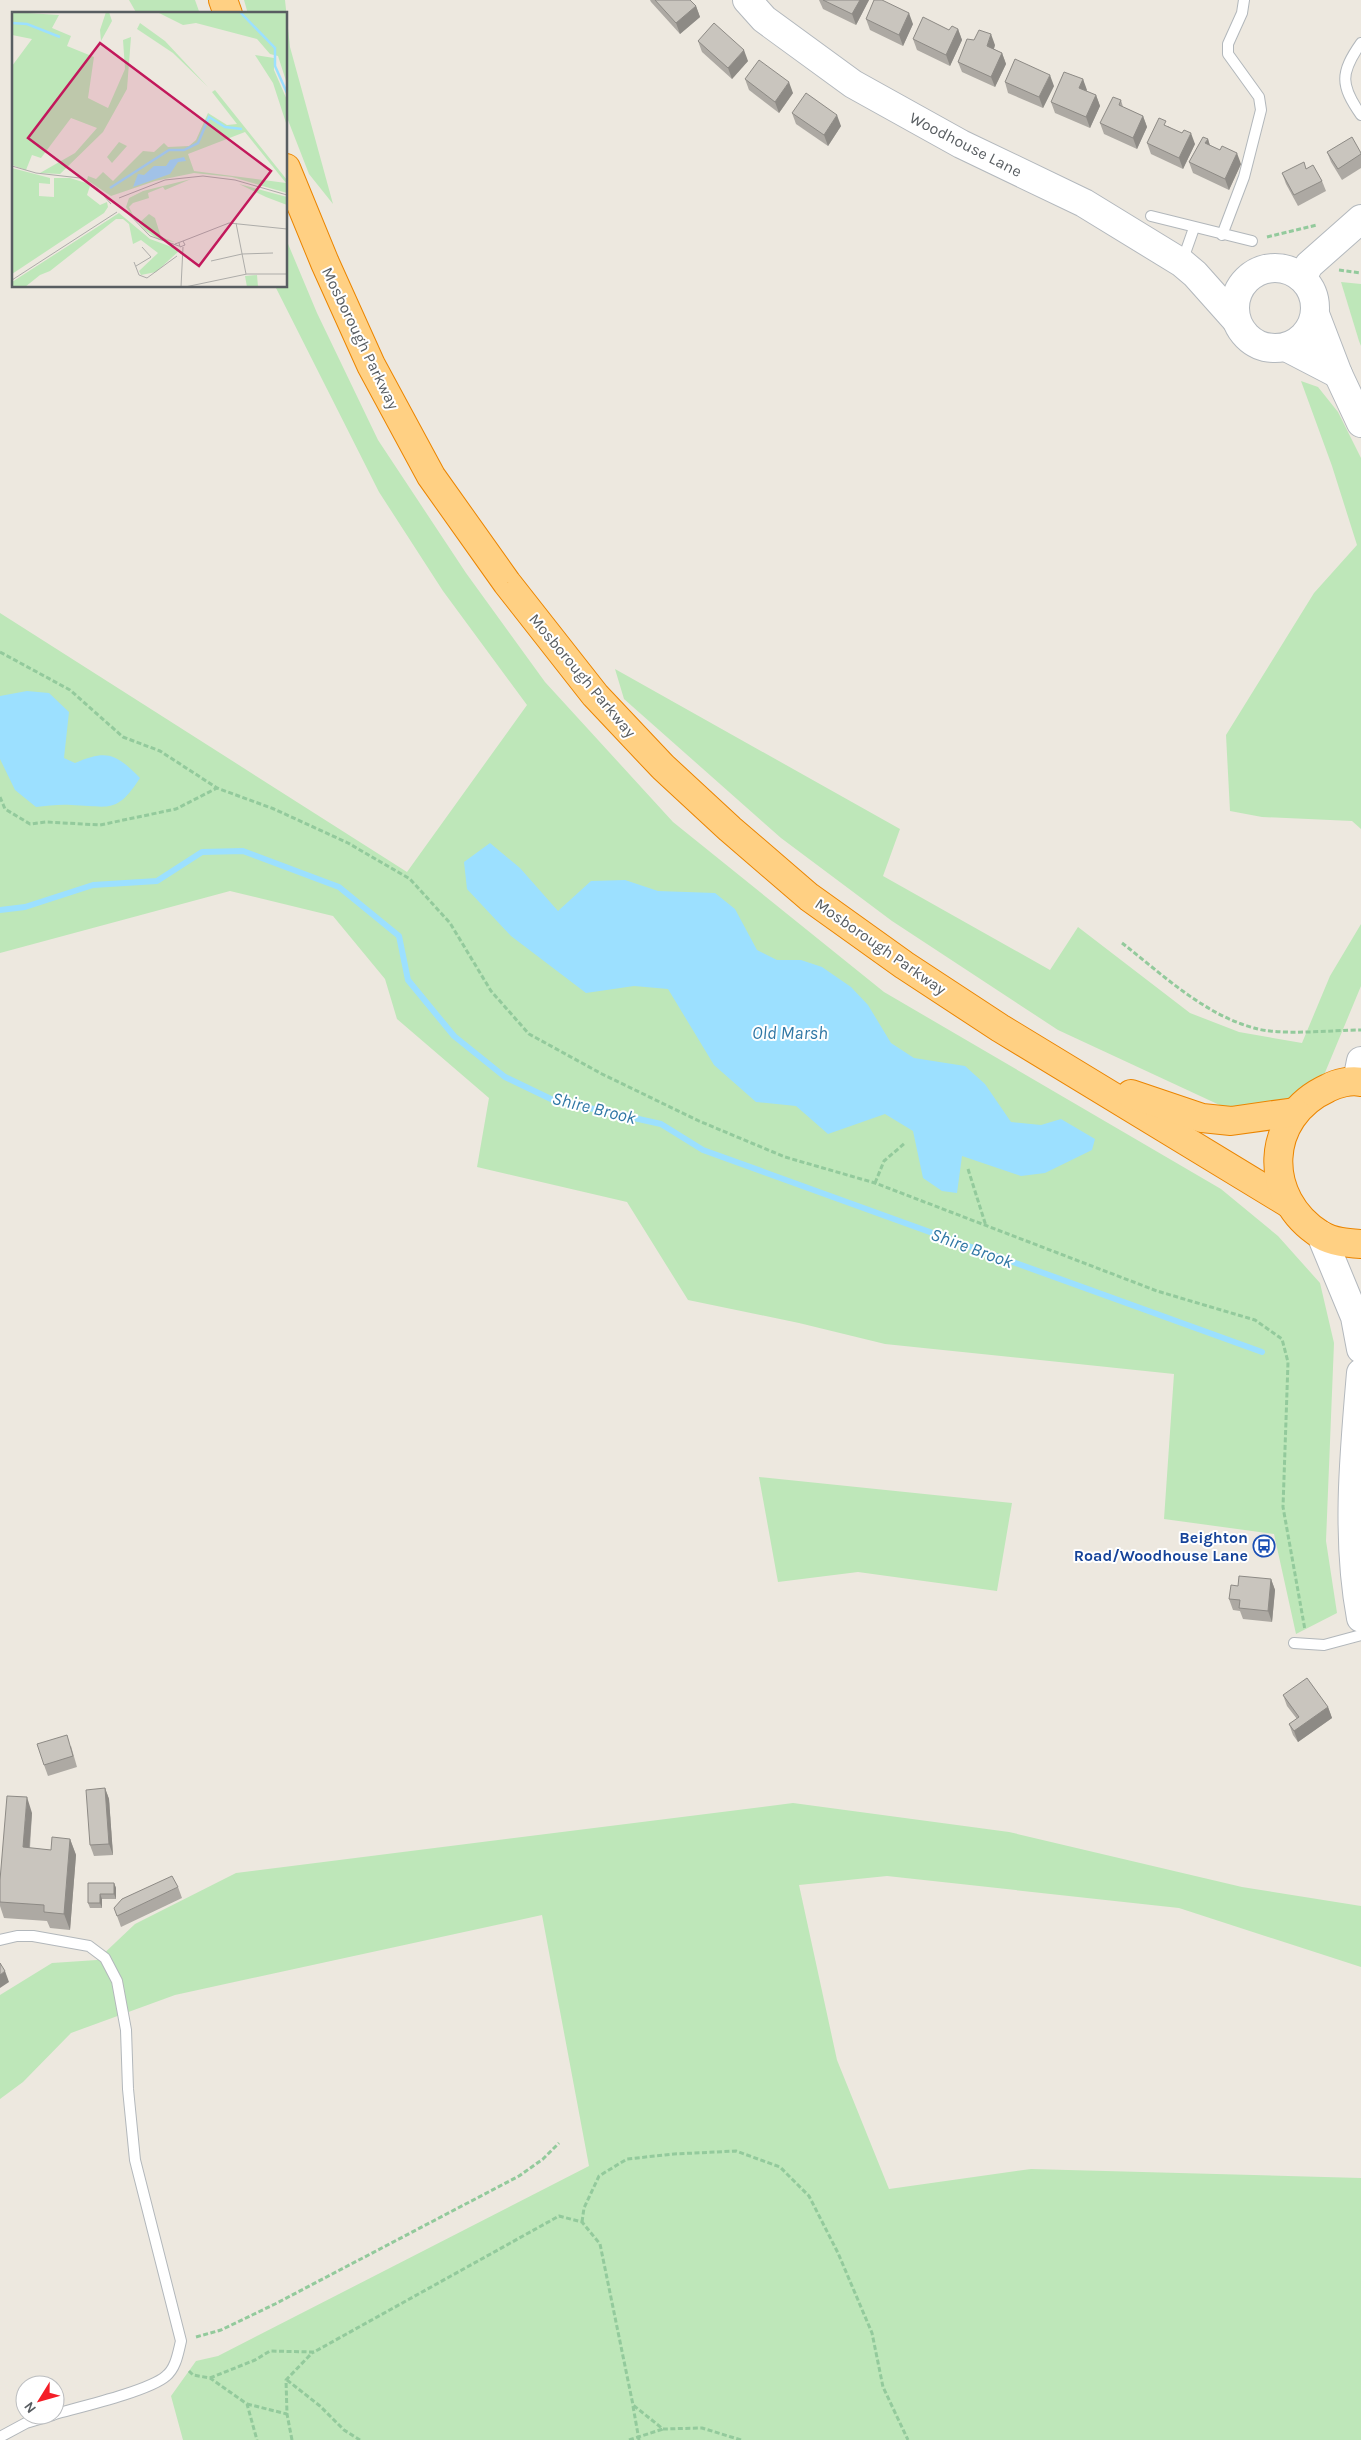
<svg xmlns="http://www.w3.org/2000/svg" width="1361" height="2440" font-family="Karla,sans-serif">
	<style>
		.green { fill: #bee7b9 }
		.water { fill: #9ce0ff }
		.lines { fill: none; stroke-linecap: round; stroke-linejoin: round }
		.stream { stroke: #9ce0ff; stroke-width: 6 }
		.lane-casing { stroke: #b2b7bb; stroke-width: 12 }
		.secondary-casing { stroke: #b3b8bd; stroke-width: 30 }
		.highway-casing { stroke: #eb8500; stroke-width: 30 }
		.path { stroke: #93ca9c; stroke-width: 3; stroke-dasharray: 5 2.5; stroke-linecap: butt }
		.lane { stroke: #fff; stroke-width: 10 }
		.secondary { stroke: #fff; stroke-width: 28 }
		.highway { stroke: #ffd083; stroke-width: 28 }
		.wall { fill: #ada9a3 }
		.shaded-wall { fill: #8d8a85 }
		.building { fill: #c9c5be; stroke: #8d8a85 }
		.labels { text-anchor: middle; stroke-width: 4; stroke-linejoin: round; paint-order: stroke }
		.street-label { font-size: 16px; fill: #585d61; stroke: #fff }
		.transit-label { font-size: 16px; font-weight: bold; fill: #164399; stroke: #fff; text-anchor: end }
		.water-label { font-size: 18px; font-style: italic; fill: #3077a5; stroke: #fff }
		.inset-river { fill: none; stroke: #9ce0ff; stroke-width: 2.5 }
		.inset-road { fill: none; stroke: #adaca9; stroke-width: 1 }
		.view { fill: #c2185b; fill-opacity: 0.15; stroke: #c2185b; stroke-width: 2.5 }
		.inset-edge { fill: none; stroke: #585d61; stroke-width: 2.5 }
	</style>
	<rect width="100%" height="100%" fill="#ede8df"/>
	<g class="green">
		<polygon points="129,0 195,0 200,14 137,14"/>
		<polygon points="244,0 285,0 290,47 333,204 309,174 286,115 286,14 248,14"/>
		<polygon points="286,239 317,313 378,440 466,573 545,682 673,822 884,992 1221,1189 1278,1236 1320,1283 1334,1343 1326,1541 1337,1613 1296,1634 1274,1534 1164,1519 1174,1374 885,1344 799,1323 688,1300 627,1202 477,1167 489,1098 397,1019 385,979 333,916 230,891 0,953 0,613 407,872 527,705 443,591 379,492 275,286 286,286"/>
		<polygon points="1341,282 1361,284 1361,346 1359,341"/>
		<polygon points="1301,381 1318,387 1338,412 1361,458 1361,829 1352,821 1262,817 1230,811 1226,735 1314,593 1357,545 1332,466"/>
		<polygon points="615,669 900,829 883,876 1050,970 1078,927 1190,1013 1239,1032 1302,1043 1330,976 1361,924 1361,986 1324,1075 1294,1100 1226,1108 1058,1030 892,921 781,838 624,699"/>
		<polygon points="759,1477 1012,1503 997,1591 858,1572 778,1582"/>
		<polygon points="793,1803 1009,1832 1242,1887 1361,1906 1361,1967 1179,1908 887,1876 799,1885 837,2060 889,2189 1031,2169 1361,2178 1361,2440 183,2440 171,2396 196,2361 218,2356 589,2166 542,1915 175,1995 71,2033 23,2082 0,2099 0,1995 52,1963 97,1960 135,1924 236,1873"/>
	</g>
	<g class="water">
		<path d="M27 691 49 693 69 712 64 758 75 763C108 749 116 754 140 778 116 815 109 806 71 805 60 804 47 806 36 807L15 790 0 759V696Z"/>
		<polygon points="490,843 520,868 558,911 591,881 625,880 658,891 715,893 735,909 757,950 777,960 801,960 822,967 851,987 868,1005 891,1043 914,1058 965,1066 985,1084 1011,1122 1041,1125 1061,1119 1095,1139 1092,1150 1045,1173 1021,1176 962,1156 957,1193 942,1191 923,1178 913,1131 885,1114 828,1134 796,1106 756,1102 714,1065 668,989 634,986 586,993 511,936 467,889 464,862"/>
	</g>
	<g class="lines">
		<polyline class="stream" points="0,910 25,907 93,885 157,881 202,852 243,851 339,887 399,936 408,980 454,1036 505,1077 553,1100 661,1124 703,1150 1262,1352"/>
		<g class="lane-casing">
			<g id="lane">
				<path d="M1361 43C1340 73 1340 85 1361 115"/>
				<polyline points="1151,216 1252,241"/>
				<polyline points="1222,235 1244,177 1261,110 1259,97 1228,54 1228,44 1242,13 1244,0"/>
				<polyline points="1182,262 1194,228"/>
				<polyline points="1294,1643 1324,1645 1361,1635"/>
				<path d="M0 1940 17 1936H33L89 1946 105 1958 117 1981 126 2030 128 2089 135 2160 181 2341C178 2353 176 2368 166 2376 149 2391 80 2407 55 2414"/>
				<polyline points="0,2437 26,2423 53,2415"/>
			</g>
		</g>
		<g class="secondary-casing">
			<g id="secondary">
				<polyline points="747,0 764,19 853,84 961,144 1084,203 1182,263 1195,274 1236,320"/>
				<circle cx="1275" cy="308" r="40"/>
				<polyline points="1302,278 1309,265 1361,219"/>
				<polyline points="1315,314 1338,374 1361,423"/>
				<polyline points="1286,347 1338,374"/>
				<polyline points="1357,1081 1361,1061"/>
				<polyline points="1321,1235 1355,1317 1361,1349"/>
				<path d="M1361 1373C1354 1454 1346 1538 1361 1618"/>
			</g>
		</g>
		<g class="highway-casing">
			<g id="highway">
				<polyline points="223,0 228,14"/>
				<polyline points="286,168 325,263 371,365 431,476 507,583 595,695 663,767 730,829 809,897 904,965 1000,1028 1288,1203"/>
				<path d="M1361 1082C1351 1080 1337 1083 1328 1088 1264 1117 1262 1198 1321 1235 1333 1242 1347 1243 1361 1244"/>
				<polyline points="1131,1094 1202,1118 1231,1121 1295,1112"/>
			</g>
		</g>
		<g class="path">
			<polyline points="1267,237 1317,225"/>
			<polyline points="1339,270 1361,273"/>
			<polyline points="0,652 70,690 123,737 160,751 217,788 274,809 348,843 410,879 450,923 491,991 529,1034 602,1074 699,1121 785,1157 875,1183 1157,1291 1255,1320 1282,1339 1288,1362 1283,1507 1305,1630"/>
			<polyline points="0,797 5,809 30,824 46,822 100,825 176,809 217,788"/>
			<path d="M1122 943C1162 974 1203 1014 1254 1028 1280 1036 1332 1030 1361 1030"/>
			<polyline points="968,1169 986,1226"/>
			<polyline points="875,1183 884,1161 905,1143"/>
			<polyline points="582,2222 584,2208 599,2176 627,2159 674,2154 736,2151 780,2167 809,2196 838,2253 872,2333 883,2387 908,2440"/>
			<polyline points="196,2337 221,2330 275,2304 519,2176 543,2159 559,2143"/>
			<polyline points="189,2371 193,2375 210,2378 247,2404 257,2440"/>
			<polyline points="210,2378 255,2360 270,2351 314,2352 559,2216 582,2222 600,2244 633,2405 663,2429 702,2428 741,2440"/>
			<polyline points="287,2380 320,2406 344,2430 360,2440"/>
			<polyline points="247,2404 287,2414"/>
			<polyline points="633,2406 639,2440"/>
			<polyline points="292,2440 287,2414 286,2380 313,2352"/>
			<polyline points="629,2440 663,2429"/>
		</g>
		<use href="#lane" class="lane"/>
		<use href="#secondary" class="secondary"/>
		<use href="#highway" class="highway"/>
	</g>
	<g class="wall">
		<polygon points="650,0 690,0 696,6 700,17 680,34 651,2"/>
		<polygon points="819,0 869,0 856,25 823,9"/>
		<polygon points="866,19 913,24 903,46 870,30"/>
		<polygon points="958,29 962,40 950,66 917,50 913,39 949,30"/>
		<polygon points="698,41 748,61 732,79 702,52"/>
		<polygon points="995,45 994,49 1002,53 1006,64 995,87 962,72 958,62"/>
		<polygon points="745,79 793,93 779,113 749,90"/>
		<polygon points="1083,79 1086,91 1096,95 1100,106 1090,128 1055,113 1051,102"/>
		<polygon points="1005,82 1054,86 1043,108 1008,93"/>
		<polygon points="1121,100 1123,107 1143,116 1147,127 1137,149 1104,134 1100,123"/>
		<polygon points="792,113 841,126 828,146 796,124"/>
		<polygon points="1168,126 1195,144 1183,169 1151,154 1147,143"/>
		<polygon points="1208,139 1210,145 1241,164 1229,190 1193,173 1189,162"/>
		<polygon points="1327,152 1361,153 1361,168 1342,180 1331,162"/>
		<polygon points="1306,169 1322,181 1326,191 1298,206 1286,184 1282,173"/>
		<polygon points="1271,1579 1275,1590 1272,1622 1243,1619 1240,1611 1233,1610 1229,1599 1238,1586"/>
		<polygon points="1283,1695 1328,1707 1332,1718 1298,1742 1293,1735 1289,1724 1297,1719 1287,1706"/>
		<polygon points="71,1746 77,1767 48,1776 44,1765"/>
		<polygon points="105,1788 109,1799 113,1855 94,1856 90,1845"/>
		<polygon points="32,1813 30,1848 51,1850 70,1839 76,1855 70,1930 50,1928 47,1921 4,1918 0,1906 0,1880"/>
		<polygon points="114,1883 116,1888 116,1899 102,1899 102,1908 90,1908 88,1903"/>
		<polygon points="178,1887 182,1898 121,1927 117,1916"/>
	</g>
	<g class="shaded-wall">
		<polygon points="860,0 869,0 856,25 852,14"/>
		<polygon points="696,6 700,17 680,34 676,23"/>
		<polygon points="909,13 913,24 903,46 899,35"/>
		<polygon points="958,29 962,40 950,66 946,55"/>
		<polygon points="991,34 995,45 991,57 987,46"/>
		<polygon points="744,50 748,61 732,79 728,68"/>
		<polygon points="1002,53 1006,64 995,87 991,77"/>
		<polygon points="1050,75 1054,86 1043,108 1039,97"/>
		<polygon points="1083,79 1087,90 1083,99 1079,88"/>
		<polygon points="789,82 793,93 779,113 775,102"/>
		<polygon points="1096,95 1100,106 1090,128 1086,117"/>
		<polygon points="837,115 841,126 828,146 824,135"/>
		<polygon points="1143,116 1147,127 1137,149 1133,138"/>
		<polygon points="1191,133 1195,144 1183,169 1179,158"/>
		<polygon points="1208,139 1211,150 1205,143"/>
		<polygon points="1237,153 1241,164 1229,190 1225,179"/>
		<polygon points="1271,1579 1275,1590 1272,1622 1268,1611"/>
		<polygon points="1328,1707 1332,1718 1298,1742 1294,1731"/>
		<polygon points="105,1788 109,1799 113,1855 109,1844"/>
		<polygon points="27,1797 32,1813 28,1863 23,1847"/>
		<polygon points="70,1839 76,1855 70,1930 64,1914"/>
		<polygon points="114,1883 116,1888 116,1899 114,1894"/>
		<polygon points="100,1894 102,1899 102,1908 100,1903"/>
		<polygon points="5,1971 9,1982 0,1988 0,1975"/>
	</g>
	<g class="building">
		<polygon points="655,0 690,0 696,6 676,23"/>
		<polygon points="823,0 860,0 852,14"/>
		<polygon points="874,0 882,0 909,13 899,35 866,19"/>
		<polygon points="923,17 949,30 952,26 958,29 946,55 913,39"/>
		<polygon points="714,23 744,50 728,68 698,41"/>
		<polygon points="979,30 991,34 987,46 1002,53 991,77 958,62 967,39 974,40"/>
		<polygon points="1015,59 1050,75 1039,97 1005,82"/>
		<polygon points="759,60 789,82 775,102 745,79"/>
		<polygon points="1064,72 1083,79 1079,88 1096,95 1086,117 1051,102"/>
		<polygon points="806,93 837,115 824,135 792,113"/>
		<polygon points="1113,97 1121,100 1119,105 1143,116 1133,138 1100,123"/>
		<polygon points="1159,118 1166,121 1164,125 1182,133 1184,130 1191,133 1179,158 1147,143"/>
		<polygon points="1203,137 1208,139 1205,143 1220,150 1222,146 1237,153 1225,179 1189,162"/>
		<polygon points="1352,137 1361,153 1361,154 1338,169 1327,152"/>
		<polygon points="1304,162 1306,169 1313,165 1322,181 1294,195 1282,173"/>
		<polygon points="1239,1576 1271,1579 1268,1611 1239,1608 1240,1600 1229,1599 1231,1585 1238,1586"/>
		<polygon points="1307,1678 1328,1707 1294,1731 1289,1724 1299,1717 1283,1695"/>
		<polygon points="67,1735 73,1756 44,1765 37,1744"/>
		<polygon points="105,1788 109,1844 90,1845 86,1790"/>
		<polygon points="7,1796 27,1797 23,1847 51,1850 52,1837 70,1839 64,1914 44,1912 44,1905 0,1902 0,1880"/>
		<polygon points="172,1876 178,1887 117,1916 114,1908 122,1899"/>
		<polygon points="88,1883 114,1883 114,1894 100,1894 100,1903 88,1903"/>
		<polygon points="0,1963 5,1971 0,1975"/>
	</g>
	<defs>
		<g id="bus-ring" transform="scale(1.125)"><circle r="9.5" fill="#fff" stroke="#1a4fb4" stroke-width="1.5"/><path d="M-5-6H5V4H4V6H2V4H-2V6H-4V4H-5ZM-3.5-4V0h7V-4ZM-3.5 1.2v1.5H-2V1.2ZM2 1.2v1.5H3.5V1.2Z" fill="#1a4fb4"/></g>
	</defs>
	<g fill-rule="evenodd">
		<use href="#bus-ring" x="1264" y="1546"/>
	</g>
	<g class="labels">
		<g class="street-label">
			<text transform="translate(966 144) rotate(27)" y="6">Woodhouse Lane</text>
			<text transform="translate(361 338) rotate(64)" y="6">Mosborough Parkway</text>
			<text transform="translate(583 675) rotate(50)" y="6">Mosborough Parkway</text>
			<text transform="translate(881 946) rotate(35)" y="6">Mosborough Parkway</text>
		</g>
		<g class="transit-label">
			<text x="1248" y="1543">Beighton<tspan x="1248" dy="18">Road/Woodhouse Lane</tspan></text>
		</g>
		<g class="water-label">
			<text x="790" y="1039">Old Marsh</text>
			<text transform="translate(594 1108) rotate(14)" y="6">Shire Brook</text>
			<text transform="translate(972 1248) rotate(20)" y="6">Shire Brook</text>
		</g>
	</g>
	<g transform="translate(12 12)">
		<rect width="275" height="275" fill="#ede8df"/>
		<path d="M0 0 47 3 40 16 59 24 55 34 82 45 76 86 96 96 113 57 111 28 119 25 115 77 91 120 48 162 28 161 63 141 85 116 59 106 29 146 20 143 14 158 0 153V54L20 27 0 23ZM94 0H97L100 9 89 29 88 18ZM145 0H275V72L266 44 258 42 245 27 184 11 171 13ZM128 11 153 29 196 75 161 41 125 17ZM243 43 262 46V58L275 88V114L261 71ZM203 78 275 168V181L220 165 182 161 143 169 99 184 75 168 76 164 84 167 91 160 101 169 131 139 142 140 152 131 156 135 177 134 184 128 196 101 215 113 225 112 200 80ZM233 120 274 171 182 159 176 142ZM107 130 115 134 100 151 95 145ZM0 156 38 166V172L27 171V184L42 185V166H58L74 171 78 174 75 183 88 193 95 190 96 195 92 201 0 262ZM179 167 153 178 151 175 136 181 137 186 121 191 117 195 123 207 114 195 117 186 131 179ZM227 172 275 185V193L254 185ZM107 201 138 227 168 238 144 260 129 263 127 259 146 241 129 228 121 232 117 212 111 207H104L38 259 28 263 13 275H0V270ZM137 202 143 206 149 225 163 230 147 228 133 218 127 211ZM245 263 246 275H235L233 264Z" fill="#bee7b9" fill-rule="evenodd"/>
		<path d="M172 145 174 149 166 150 158 162 121 175 126 162 132 163 142 154H154L158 148Z" fill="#9ce0ff"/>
		<path class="inset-river" d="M228 0 263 36V54L275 81M0 11 15 12 48 25M98 176 157 138H172L186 131 197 105 213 115 230 117"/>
		<path class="inset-road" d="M0 154 24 161 68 166 86 177 99 192M107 186 153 168 191 164 223 168 275 183M112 197 138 224 167 234M224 211 234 262M171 229 217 211 275 217M163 232 171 229 173 233 168 235 167 231M199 249 230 242 261 241M122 250 127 263 135 266 165 244M124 254 139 245 130 235M0 268 105 200M169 275 171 235M173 275 235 262H275"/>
		<path class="view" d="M88 31 259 159 187 254 16 126Z"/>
		<rect width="275" height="275" class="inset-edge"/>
	</g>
	<g transform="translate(40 2400) rotate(233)"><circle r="24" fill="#ffffff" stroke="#bcbec0"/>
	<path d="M0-4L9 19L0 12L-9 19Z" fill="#f41d27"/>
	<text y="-8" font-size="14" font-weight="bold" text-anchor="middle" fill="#585d61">N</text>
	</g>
</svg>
